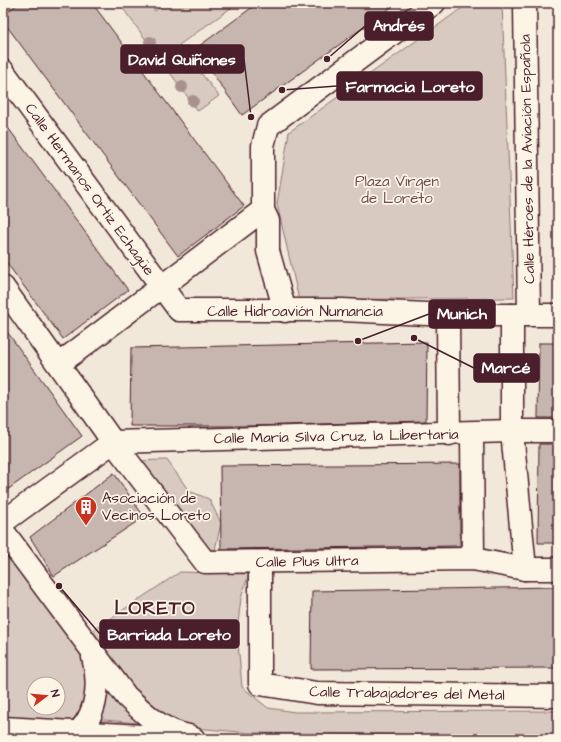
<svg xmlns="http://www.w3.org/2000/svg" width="561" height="742" font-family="'Architects Daughter',sans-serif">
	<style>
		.green { fill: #d8cac0; stroke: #917476; fill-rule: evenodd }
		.building { fill: #c7b6af; stroke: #4a1f2b }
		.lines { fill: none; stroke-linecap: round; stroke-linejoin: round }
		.street-casing { stroke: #4a1f2b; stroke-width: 25 }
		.secondary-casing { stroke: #4a1f2b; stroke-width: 25 }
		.street { stroke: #fcf5e5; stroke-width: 22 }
		.secondary { stroke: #fcf5e5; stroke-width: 22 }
		.tree { fill: #a9918e }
		.labels { text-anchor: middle; stroke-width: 3.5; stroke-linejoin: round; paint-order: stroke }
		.street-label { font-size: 15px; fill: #4a1f2b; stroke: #fcf5e5 }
		.park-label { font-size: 15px; fill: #6e4a50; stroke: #fcf5e5 }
		.poi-label { font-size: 15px; fill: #4a1f2b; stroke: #fcf5e5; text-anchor: start }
		.district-label { font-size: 19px; font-weight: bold; letter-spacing: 1px; fill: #4a1f2b; stroke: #fcf5e5 }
		.leader { fill: none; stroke: #4a1f2b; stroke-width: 1.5 }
		.callout-dot { fill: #4a1f2b; stroke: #fcf5e5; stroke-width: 1.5 }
		.callout { fill: #4a1f2b; stroke: #4a1f2b; stroke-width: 1.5 }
		.callout-label { font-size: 16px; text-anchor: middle; font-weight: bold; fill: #fff }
	</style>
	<rect width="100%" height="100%" fill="#f1e8da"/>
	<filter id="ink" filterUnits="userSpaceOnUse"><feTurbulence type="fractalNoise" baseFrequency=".025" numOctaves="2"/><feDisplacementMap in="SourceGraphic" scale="8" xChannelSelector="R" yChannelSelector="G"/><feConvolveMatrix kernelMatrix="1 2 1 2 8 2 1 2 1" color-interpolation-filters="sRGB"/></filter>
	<g filter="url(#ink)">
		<g class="green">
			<polygon points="119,3 148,3 155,11 166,3 238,3 179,45 219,96 198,111"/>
			<polygon points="469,3 502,3 514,298 299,300 277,204 289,132"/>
			<polygon points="167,460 189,491 209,499 221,523 215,550 193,553 128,461"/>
			<path d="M3 549 62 621 91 671 81 717 69 724 3 717ZM34 684H58V708H34Z"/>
			<polygon points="180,572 249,574 241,598 237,632 242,687 268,708 295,712 558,711 558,737 251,733 93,719 90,632"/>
		</g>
		<g class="building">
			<polygon points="19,3 92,3 244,206 178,256 3,21 3,15"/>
			<polygon points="258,3 397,3 242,115 195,49"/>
			<polygon points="3,121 128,290 63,339 3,258"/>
			<polygon points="3,326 82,436 3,493"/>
			<polygon points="427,342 426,421 252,426 130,426 131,348"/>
			<polygon points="539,343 558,343 558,418 538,418"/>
			<polygon points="539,444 558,444 558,543 538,543"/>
			<polygon points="460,464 460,546 221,549 220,466"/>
			<polygon points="114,473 144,517 54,576 30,537"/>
			<polygon points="558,587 558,668 311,669 312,591"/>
		</g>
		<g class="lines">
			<g class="street-casing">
				<g id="street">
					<polyline points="525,3 529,315"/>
					<polyline points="3,71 179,310 342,310 448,315 558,315"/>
					<polyline points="3,287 113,442 205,562 473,559 525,569 558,569"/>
					<polyline points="285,311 268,251 268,221 263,210 263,146 268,126 434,3"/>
					<polyline points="448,315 449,434"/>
					<polyline points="512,315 512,431 525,569"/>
					<polyline points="59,364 263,210"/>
					<polyline points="472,433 473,559"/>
					<polyline points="113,442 512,431 558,431"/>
					<polyline points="3,522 113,442"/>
					<path d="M3 531 126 696C145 714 162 731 189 736"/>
					<polyline points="260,562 260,684 317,693 558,696"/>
					<path d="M69 739C97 722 101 686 93 657"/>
				</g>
			</g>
			<g class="secondary-casing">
				<polyline id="secondary" points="3,728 194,739"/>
			</g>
			<use href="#street" class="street"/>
			<use href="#secondary" class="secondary"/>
		</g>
		<g class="tree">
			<circle cx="150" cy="42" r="6"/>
			<circle cx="182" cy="87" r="6"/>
			<circle cx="193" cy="101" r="6"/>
		</g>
	</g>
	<defs>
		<g id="building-pin" transform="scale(1.15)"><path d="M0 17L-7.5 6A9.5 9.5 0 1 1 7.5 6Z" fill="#c8321e" stroke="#fcf5e5"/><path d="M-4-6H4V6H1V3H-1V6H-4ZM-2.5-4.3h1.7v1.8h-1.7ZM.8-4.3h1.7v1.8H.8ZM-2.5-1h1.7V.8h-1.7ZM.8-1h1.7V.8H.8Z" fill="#fff"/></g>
	</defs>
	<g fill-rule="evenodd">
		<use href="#building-pin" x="86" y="507"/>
	</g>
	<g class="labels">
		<g class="street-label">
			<text transform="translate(527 159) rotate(-91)" y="5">Calle Héroes de la Aviación Española</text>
			<text transform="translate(90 189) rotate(54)" y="5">Calle Hermanos Ortiz Echagüe</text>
			<text x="295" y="316">Calle Hidroavión Numancia</text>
			<text transform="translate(336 436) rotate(-1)" y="5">Calle María Silva Cruz, la Libertaria</text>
			<text transform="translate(307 561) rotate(-1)" y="5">Calle Plus Ultra</text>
			<text transform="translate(407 693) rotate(1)" y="5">Calle Trabajadores del Metal</text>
		</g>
		<g class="park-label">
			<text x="397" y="186">Plaza Virgen<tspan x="397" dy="17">de Loreto</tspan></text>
		</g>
		<g class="poi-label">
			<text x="102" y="503">Asociación de<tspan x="102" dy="17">Vecinos Loreto</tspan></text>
		</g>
		<g class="district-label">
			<text x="155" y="614">LORETO</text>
		</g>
	</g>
	<path class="leader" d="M327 59L365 26M251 117L244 59M282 90L337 86M358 341L429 314M414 338L474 368M59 586L100 634"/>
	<g class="callout-dot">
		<circle cx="327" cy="59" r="4"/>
		<circle cx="251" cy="117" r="4"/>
		<circle cx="282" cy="90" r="4"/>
		<circle cx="358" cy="341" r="4"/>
		<circle cx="414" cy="338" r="4"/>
		<circle cx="59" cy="586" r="4"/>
	</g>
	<g class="callout">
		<rect x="365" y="12" width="68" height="28" rx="4"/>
		<rect x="121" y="45" width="123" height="28" rx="4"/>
		<rect x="337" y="72" width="145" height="28" rx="4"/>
		<rect x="429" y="300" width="66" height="28" rx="4"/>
		<rect x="474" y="354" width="65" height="28" rx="4"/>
		<rect x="100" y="620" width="139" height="28" rx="4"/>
	</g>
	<g class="callout-label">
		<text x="399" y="31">Andrés</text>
		<text x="182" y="65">David Quiñones</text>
		<text x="410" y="92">Farmacia Loreto</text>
		<text x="462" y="319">Munich</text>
		<text x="506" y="373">Marcé</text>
		<text x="169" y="640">Barriada Loreto</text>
	</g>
	<rect width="561" height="742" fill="none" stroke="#fcf5e5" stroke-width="16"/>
	<rect x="8" y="8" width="545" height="726" fill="none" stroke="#4a1f2b" stroke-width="1.5" filter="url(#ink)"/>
	<g transform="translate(46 696) rotate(74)"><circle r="19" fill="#fcf5e5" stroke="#b59f9b"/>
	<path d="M0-3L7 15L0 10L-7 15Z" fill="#c8321e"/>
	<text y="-6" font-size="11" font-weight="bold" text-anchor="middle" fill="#4a1f2b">N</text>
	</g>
</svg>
